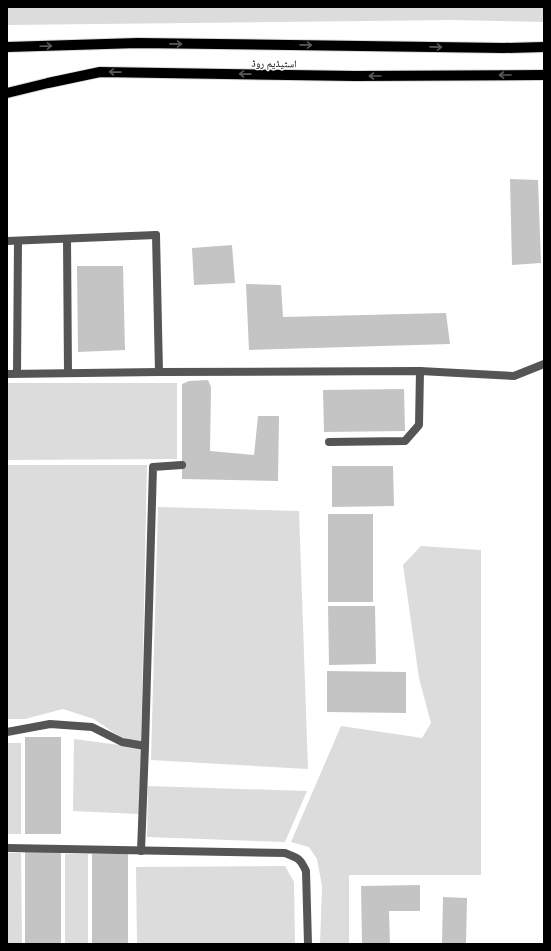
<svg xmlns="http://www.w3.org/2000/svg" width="551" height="951" font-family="Lato,'Noto Naskh Arabic',sans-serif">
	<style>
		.green { fill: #dcdcdc }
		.building { fill: #c4c4c4 }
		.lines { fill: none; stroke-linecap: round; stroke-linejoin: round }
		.primary-casing { stroke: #dbdbdb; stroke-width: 12 }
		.service { stroke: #555; stroke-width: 8 }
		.minor { stroke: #555; stroke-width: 8 }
		.primary { stroke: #000; stroke-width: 10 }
		.oneway { stroke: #595959 }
		.labels { text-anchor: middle; stroke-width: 3; stroke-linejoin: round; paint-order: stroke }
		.street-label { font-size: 10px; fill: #000; stroke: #fff }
	</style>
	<rect width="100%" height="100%" fill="#fff"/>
	<g class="green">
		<polygon points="7,7 544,7 544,22 452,20 7,25"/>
		<rect x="7" y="264" width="1" height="82"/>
		<polygon points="7,383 177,383 177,459 7,460"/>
		<polygon points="7,465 147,465 141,743 120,737 94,719 63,709 25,719 7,719"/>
		<polygon points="158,507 299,511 308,769 151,760"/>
		<polygon points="421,546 481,550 481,875 349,875 349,944 320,944 322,886 317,859 309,847 291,842 341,726 422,738 431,723 419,678 403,565"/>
		<polygon points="74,739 142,748 139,814 73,811"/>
		<rect x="7" y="743" width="14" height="91"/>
		<polygon points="148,786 307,791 285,842 147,837"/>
		<polygon points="7,853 21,853 22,944 7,944"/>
		<rect x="65" y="854" width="23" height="90"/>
		<polygon points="285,866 294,882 295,944 137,944 136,867"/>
	</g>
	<g class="building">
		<polygon points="510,179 538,180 541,263 512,265"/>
		<polygon points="232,245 235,283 194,285 192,248"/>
		<polygon points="77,266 123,266 125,350 78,352"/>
		<polygon points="246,284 281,285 283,317 446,313 450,344 249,350"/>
		<polygon points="208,380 211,387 210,451 254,455 258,416 279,416 278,481 182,479 182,384 189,381"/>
		<polygon points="404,389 405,431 324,432 323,390"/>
		<polygon points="332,466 393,466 394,506 332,507"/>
		<rect x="328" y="514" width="45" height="88"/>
		<polygon points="328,606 375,606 376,664 329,665"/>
		<polygon points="327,671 406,672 406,713 327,712"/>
		<rect x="25" y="737" width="36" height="97"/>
		<rect x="25" y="852" width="36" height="92"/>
		<rect x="92" y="854" width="36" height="90"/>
		<polygon points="420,885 420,911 389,911 390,944 362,944 361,886"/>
		<polygon points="443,897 467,898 466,944 442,944"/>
	</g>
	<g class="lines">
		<g class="primary-casing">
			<g id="primary">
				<polyline points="7,47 138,43 504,48 544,47"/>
				<polyline points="7,93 48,83 100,72 355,76 544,75"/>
			</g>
		</g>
		<g class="service">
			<polyline points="67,239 68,373"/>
			<polyline points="7,241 156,235"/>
			<polyline points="17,373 18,241"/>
			<polyline points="329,442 405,441 419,425 420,371"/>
			<path d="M7 848 285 853C298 858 300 858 306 871L308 944"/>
		</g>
		<g class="minor">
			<polyline points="156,235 159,372"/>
			<polyline points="7,374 159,372 420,371 514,376 544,364"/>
			<polyline points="7,732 50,724 92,727 122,742 145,746 141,851"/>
			<polyline points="145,746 153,467 182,465"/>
		</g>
		<use href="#primary" class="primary"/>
	</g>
	<defs><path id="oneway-shaft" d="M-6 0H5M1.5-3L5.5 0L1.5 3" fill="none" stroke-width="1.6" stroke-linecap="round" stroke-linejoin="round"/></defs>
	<g class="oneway">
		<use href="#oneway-shaft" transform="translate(176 44) rotate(1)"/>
		<use href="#oneway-shaft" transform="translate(306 45) rotate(1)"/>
		<use href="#oneway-shaft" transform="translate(46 46) rotate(-2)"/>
		<use href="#oneway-shaft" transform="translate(436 47) rotate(1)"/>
		<use href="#oneway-shaft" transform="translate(115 72) rotate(-179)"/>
		<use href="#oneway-shaft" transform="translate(245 74) rotate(-179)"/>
		<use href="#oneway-shaft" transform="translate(505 75) rotate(180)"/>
		<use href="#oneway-shaft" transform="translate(375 76) rotate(180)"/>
	</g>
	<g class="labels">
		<g class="street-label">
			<text transform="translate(274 63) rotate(1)" y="4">اسٹیڈیم روڈ</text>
		</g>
	</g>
	<rect width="551" height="951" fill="none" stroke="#000000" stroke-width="16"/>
</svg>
